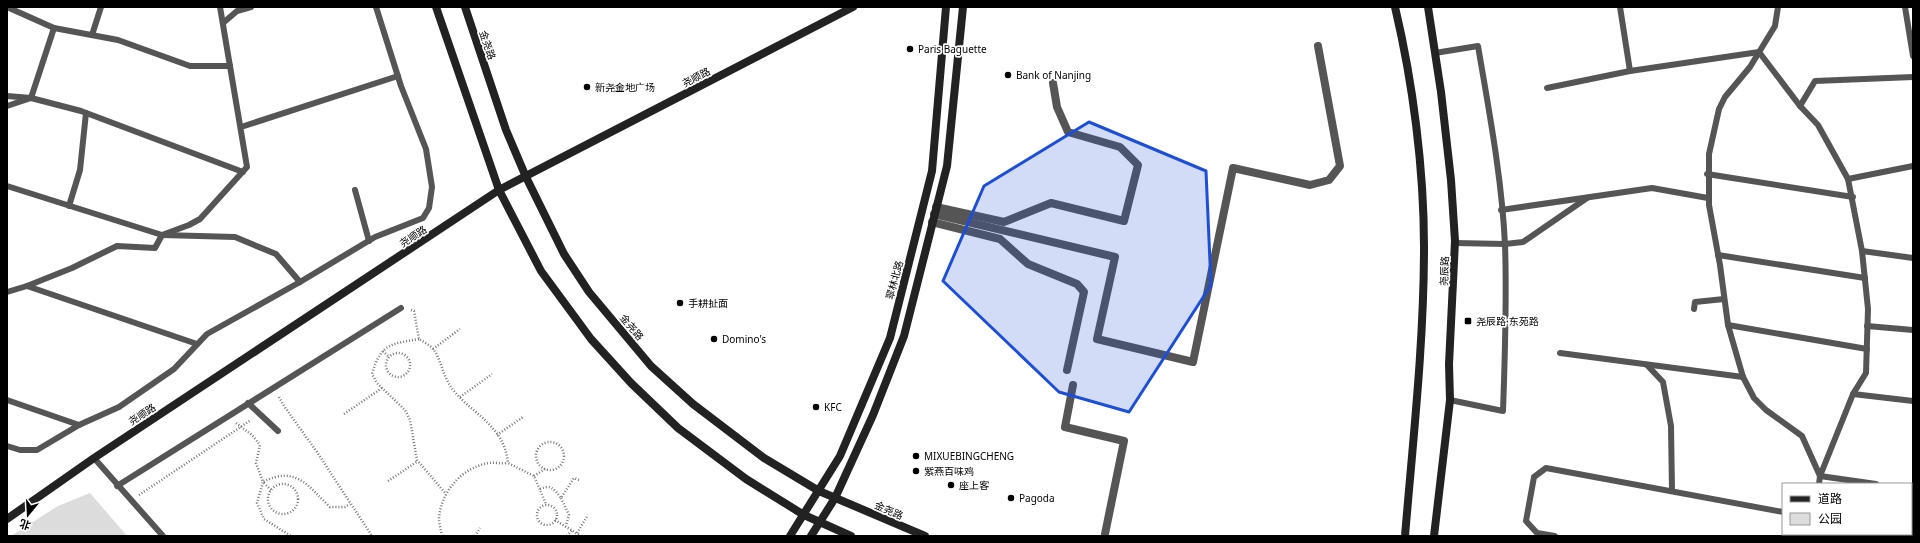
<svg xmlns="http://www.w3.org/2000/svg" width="1920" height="543" font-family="'Noto Sans','Noto Sans SC',sans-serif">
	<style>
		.green { fill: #dcdcdc }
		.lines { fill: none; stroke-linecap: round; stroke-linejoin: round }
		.path { stroke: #777; stroke-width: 2.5; stroke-dasharray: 1 2; stroke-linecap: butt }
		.service { stroke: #555; stroke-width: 6 }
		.pedestrian { stroke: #555; stroke-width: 8 }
		.minor { stroke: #555; stroke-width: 8 }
		.secondary { stroke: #222; stroke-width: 8 }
		.marked { fill: #1d4ed8; fill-opacity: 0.2; stroke: #1d4ed8; stroke-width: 3; stroke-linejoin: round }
		.poi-dot { fill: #000; stroke: #fff; stroke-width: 1.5 }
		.labels { text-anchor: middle; stroke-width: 3.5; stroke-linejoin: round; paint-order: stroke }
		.street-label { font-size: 10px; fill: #000; stroke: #fff }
		.poi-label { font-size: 10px; fill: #000; stroke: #fff; text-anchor: start }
	</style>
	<rect width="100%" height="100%" fill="#fff"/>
	<polygon class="green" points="90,493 127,536 11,536 58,506"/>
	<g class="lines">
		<g class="path">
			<path d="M411 310 414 311 419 339C424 342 431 346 434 350 442 362 443 378 454 391 475 416 504 426 508 463L534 476 546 504"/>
			<path d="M419 339C391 344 381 343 372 374L377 383 405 410 410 420 417 460 446 494"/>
			<polyline points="433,349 460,329"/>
			<polyline points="383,351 389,357"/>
			<circle cx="398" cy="365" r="12"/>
			<polyline points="279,397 284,406 317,452 372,536"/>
			<polyline points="460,397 492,374"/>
			<polyline points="344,414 382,388"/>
			<polyline points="236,423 252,435 260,445 256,463 263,482 257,503 264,519 291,536"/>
			<polyline points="497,435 523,417"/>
			<circle cx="550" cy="456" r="14"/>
			<polyline points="534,476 545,469"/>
			<polyline points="388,481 418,461"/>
			<circle cx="283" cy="499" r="15"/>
			<path d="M540 489C551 484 554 489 561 498L574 478 579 480"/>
			<path d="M271 490 263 482C296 465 308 486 330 507H345L350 504"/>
			<polyline points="139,495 251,420"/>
			<polyline points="561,498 569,515 566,525"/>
			<circle cx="547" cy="515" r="10"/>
			<polyline points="555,520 581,536"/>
			<polyline points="577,533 588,515"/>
			<path d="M442 536C441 530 439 524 439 518 441 491 463 467 489 463 495 462 501 464 508 463"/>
			<polyline points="475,536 480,528"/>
			<polyline points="567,536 572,530"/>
		</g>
		<g class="service">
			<polyline points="7,7 54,28 118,40 190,66 230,66"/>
			<polyline points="1620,7 1630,71"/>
			<polyline points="1778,7 1775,26 1750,67 1725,97 1719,109 1709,154 1709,205 1720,265 1728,325 1743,377 1754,398 1766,410 1802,436 1820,476 1876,484"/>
			<polyline points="1905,7 1913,56"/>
			<polyline points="223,23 237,11 251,7"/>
			<polyline points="92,35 101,7"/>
			<path d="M1435 53 1478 46C1489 111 1502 179 1505 245 1507 300 1505 356 1503 411L1450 400"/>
			<polyline points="1547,88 1630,71 1759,52 1800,106 1818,125 1848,179 1862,251 1868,309 1866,373 1853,394 1820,476 1819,484"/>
			<polyline points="7,96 31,98 81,111 243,172"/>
			<polyline points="7,106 31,98 54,28"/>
			<polyline points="1800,106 1815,81 1913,77"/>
			<polyline points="241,127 398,76"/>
			<polyline points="1707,174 1853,197"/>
			<polyline points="1848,179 1913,166"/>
			<polyline points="7,186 162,235 235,237 276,254 300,282"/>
			<polyline points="355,190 369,241"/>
			<polyline points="69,206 80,170 86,113"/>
			<polyline points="1501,210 1652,188 1708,198"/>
			<polyline points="1455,243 1505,244 1523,242 1587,198"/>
			<polyline points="1862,251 1913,258"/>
			<polyline points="1718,255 1865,278"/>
			<polyline points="27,286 197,344"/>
			<polyline points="7,292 27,286 72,268 117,246 155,248 162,235 189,225 200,219 247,167 220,7"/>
			<polyline points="1694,309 1695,302 1724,299"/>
			<polyline points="1728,325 1867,349"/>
			<polyline points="1867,326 1913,330"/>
			<polyline points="1560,353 1743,377"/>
			<polyline points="1647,365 1663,382 1671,426 1672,491"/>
			<polyline points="1853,394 1913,401"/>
			<polyline points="7,400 79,425"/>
			<polyline points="248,403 278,431"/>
			<polyline points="7,446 20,450 37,450 79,425 119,407 174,369 207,334 300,282 375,237 423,218 429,208 432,187 426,149 401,86 376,7"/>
			<polyline points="94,458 163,536"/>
			<polyline points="117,486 401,308"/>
			<polyline points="1911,489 1913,489"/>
			<polyline points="1555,536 1537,533 1526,521 1534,477 1546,468 1783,512"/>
			<polyline points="1813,536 1813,534"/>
		</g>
		<g class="pedestrian">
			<polyline points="934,214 1115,257 1097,339 1193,362 1233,168 1310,185 1329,180 1340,166 1318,46"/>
			<polyline points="1073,385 1065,427 1124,441 1105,534"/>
		</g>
		<g class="minor">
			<polyline points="936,207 1004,222 1051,203 1124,221 1138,165 1120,147 1068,132 1057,107 1053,83"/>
			<polyline points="932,222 1000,239 1028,264 1077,284 1084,292 1067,370"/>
		</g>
		<g class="secondary">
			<polyline points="436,7 499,190 541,271 591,339 631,383 678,428 746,479 804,515 851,536"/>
			<polyline points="465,7 506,130 526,177 564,254 589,292 651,366 693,404 764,458 819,491 925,536"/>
			<path d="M1395 7C1413 83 1424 169 1424 247 1424 343 1413 440 1405 536"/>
			<polyline points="1428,7 1441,92 1451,180 1455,241 1449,364 1450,400 1434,536"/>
			<polyline points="7,519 94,458 499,190 853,7"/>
			<polyline points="790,536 840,456 890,338 932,171 946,7"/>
			<polyline points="811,536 835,498 873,415 904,336 947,166 963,7"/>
		</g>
	</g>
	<path class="marked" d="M1089 122 1206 171 1211 285 1129 412 1059 392 943 281 984 186Z"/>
	<g class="poi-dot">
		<circle cx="910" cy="49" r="4"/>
		<circle cx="1008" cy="75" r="4"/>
		<circle cx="587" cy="87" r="4"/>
		<circle cx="680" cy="303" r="4"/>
		<rect x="1464" y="317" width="8" height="8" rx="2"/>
		<circle cx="714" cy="339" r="4"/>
		<circle cx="816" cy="407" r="4"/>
		<circle cx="916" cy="456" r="4"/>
		<circle cx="916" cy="471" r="4"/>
		<circle cx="951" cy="485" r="4"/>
		<circle cx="1011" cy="498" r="4"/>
	</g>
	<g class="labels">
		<g class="street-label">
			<text transform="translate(488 45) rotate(71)" y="4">金尧路</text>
			<text transform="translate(696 77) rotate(-27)" y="4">尧顺路</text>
			<text transform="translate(413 236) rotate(-33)" y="4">尧顺路</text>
			<text transform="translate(1444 271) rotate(-88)" y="4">尧辰路</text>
			<text transform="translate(894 280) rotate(-75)" y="4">翠林北路</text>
			<text transform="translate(632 327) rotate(50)" y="4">金尧路</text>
			<text transform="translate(142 414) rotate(-33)" y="4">尧顺路</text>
			<text transform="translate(889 510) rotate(23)" y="4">金尧路</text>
		</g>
		<g class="poi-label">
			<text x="918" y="53">Paris Baguette</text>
			<text x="1016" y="79">Bank of Nanjing</text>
			<text x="595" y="91">新尧金地广场</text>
			<text x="688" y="307">手耕扯面</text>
			<text x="1476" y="325">尧辰路·东苑路</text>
			<text x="722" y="343">Domino's</text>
			<text x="824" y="411">KFC</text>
			<text x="924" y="460">MIXUEBINGCHENG</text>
			<text x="924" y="475">紫燕百味鸡</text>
			<text x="959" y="489">座上客</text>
			<text x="1019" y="502">Pagoda</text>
		</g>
	</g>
	<rect width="1920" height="543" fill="none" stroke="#000000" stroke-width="16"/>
	<rect x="1782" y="483" width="130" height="52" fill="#ffffff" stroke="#999999"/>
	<rect x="1790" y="496" width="20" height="6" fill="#222222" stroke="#999999"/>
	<text x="1818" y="503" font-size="12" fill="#000000">道路</text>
	<rect x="1790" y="513" width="20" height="12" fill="#dcdcdc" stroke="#999999"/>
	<text x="1818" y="523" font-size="12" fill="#000000">公园</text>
	<g transform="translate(28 515) rotate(198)" stroke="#ffffff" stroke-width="3" paint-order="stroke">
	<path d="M0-3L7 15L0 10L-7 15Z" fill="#000000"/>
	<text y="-6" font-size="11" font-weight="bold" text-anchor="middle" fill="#000000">北</text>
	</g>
</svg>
